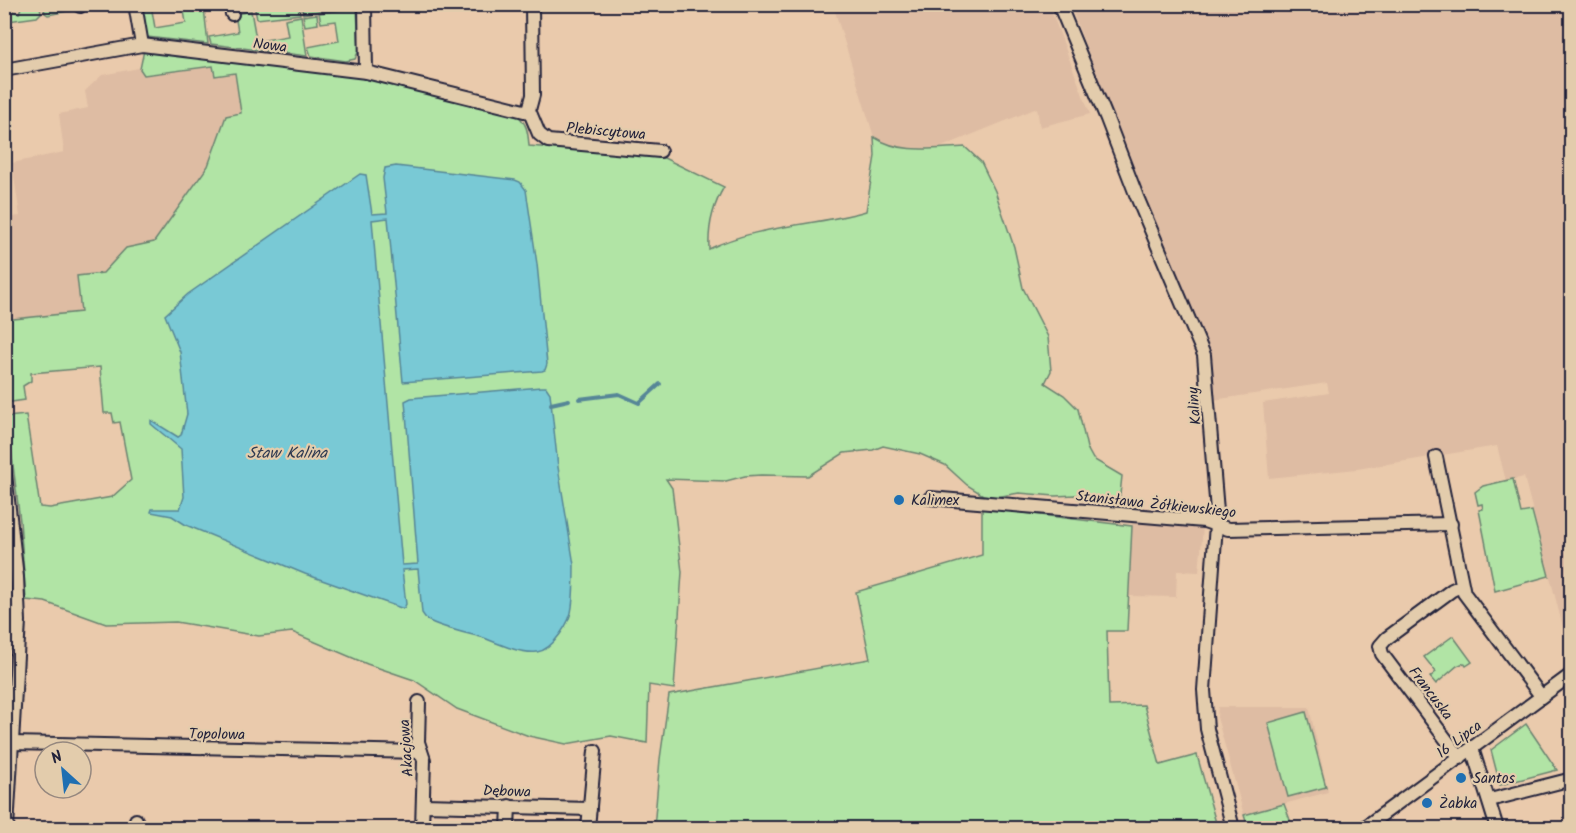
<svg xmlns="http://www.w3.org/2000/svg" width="1576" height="833" font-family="Kalam,sans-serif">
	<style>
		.built { fill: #debca3 }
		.green { fill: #b1e4a5; stroke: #6a8370; stroke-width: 1.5 }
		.water { fill: #79c9d5; stroke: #568697; stroke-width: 1.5 }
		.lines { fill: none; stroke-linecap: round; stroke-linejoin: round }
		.stream { stroke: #568697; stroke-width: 4 }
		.minor-casing { stroke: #22223b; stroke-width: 16 }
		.minor { stroke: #e3ccac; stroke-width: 12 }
		.poi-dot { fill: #1f6fb2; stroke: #e3ccac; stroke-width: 2 }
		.labels { text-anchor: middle; stroke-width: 4.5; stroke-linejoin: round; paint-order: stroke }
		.street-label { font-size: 15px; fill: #22223b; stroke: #e3ccac }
		.poi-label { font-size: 15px; fill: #22223b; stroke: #e3ccac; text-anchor: start }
		.water-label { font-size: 16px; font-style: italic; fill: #2f3b52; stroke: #e3ccac }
	</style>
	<rect width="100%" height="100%" fill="#eacaac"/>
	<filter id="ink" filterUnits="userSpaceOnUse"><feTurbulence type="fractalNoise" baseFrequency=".0167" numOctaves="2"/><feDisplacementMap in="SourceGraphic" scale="12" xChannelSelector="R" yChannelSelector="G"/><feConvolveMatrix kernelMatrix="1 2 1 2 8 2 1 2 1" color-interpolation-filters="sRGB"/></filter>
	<g filter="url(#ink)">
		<g class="built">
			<polygon points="833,5 1049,5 1090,114 1040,127 1037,108 939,148 904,149 882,143 874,137"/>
			<polygon points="1070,5 1571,5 1571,658 1524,477 1506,481 1497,446 1357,469 1269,478 1263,403 1329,393 1327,383 1213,400 1209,358 1133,169"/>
			<polygon points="213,66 235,73 241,113 225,116 208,166 154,242 126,248 103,273 81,312 5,320 4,218 20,216 12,163 64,152 59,114 88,108 85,91 102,75 139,68 144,75"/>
			<polygon points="1132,521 1203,527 1199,572 1177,571 1176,597 1129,596"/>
			<polygon points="1218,707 1309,707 1328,792 1244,815 1217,717"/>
		</g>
		<g class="green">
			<polygon points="75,4 72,10 48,15 45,13 43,5"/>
			<polygon points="356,4 303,14 301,5 301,4"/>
			<polygon points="22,5 40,5 41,13 37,17 8,21 6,19 8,10 19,13"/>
			<polygon points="140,5 151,5 155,28 186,23 183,5 194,5 204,8 208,44 147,37 145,35"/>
			<polygon points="254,5 299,5 300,14 257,19"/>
			<polygon points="357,8 359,50 355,59 346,61 311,56 308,47 339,41 336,21 321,23 319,13"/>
			<polygon points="251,11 258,50 211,44 209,37 238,32 235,14"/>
			<polygon points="317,14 318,24 305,26 303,16"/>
			<polygon points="301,16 307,56 260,50 259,41 288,36 285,19"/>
			<path d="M144 50 366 77 515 113C527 123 528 131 529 146L662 157 724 187C712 207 708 226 709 249 757 225 815 226 866 211L875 156 874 137C902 155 934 148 965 147L981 162 995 191 1014 247 1023 288 1048 337 1051 371 1045 383 1064 395 1078 409 1087 448 1093 459 1122 476 1119 504 1076 495 1055 496 1019 493 996 497 983 495 967 485 945 465 920 454 883 446 873 450 844 453 808 476 761 475 745 476 726 481 666 479 672 488 682 572 674 689 649 685 647 743 611 736 566 744 529 736 457 709 414 680 367 664 292 632 259 636 176 622 106 624 45 602 26 600 20 521 7 417 26 415 40 507 50 508 112 497 131 480 120 422 114 423 112 413H104L100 367 31 373V381L23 386 25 400 5 403 4 320 81 312 77 276 103 273 126 248 154 242 208 166 226 116 241 113 235 73 215 76 213 66 144 75 140 69Z"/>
			<polygon points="1513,479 1521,513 1532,511 1549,576 1495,591 1479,510 1483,509 1482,504 1478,505 1475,492 1483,486"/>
			<polygon points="982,508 1132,526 1127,631 1107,631 1109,706 1144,705 1160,765 1197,755 1216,823 1194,828 654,828 660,759 669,695 870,659 856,592 982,555"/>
			<polygon points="1453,636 1472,662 1466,666 1464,663 1457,666 1436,684 1430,677 1436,672 1424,657"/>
			<polygon points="1306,712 1326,787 1288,797 1268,723"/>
			<polygon points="1526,724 1557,770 1500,785 1491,750"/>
			<polygon points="1284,804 1293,828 1248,828 1244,815"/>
		</g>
		<path class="water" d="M396 166 515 180 520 182 526 190 537 264 547 364 545 370 542 371 403 382 388 218 372 220 402 565 418 564 405 401 411 398 541 387H546L550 393 558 467 574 565C574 579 574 593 572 607 571 621 553 650 537 652 521 654 499 644 484 638 466 633 442 628 427 620L422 613 418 569 402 570 406 604 404 608H401L305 574 186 525 172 516 151 512 152 509H180L184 497 181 449 151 424V420L178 437 181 435 187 414 180 352 165 315 188 294 360 174 366 175 372 214 387 213 383 178 385 168Z"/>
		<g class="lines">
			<g class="stream">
				<polyline points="579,399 619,394 639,403 660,384"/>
				<polyline points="551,404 569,400"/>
			</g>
			<g class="minor-casing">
				<g id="minor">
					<polyline points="79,4 80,6"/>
					<polyline points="135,4 142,45"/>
					<polyline points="207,4 210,4"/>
					<polyline points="230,4 232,14"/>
					<polyline points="365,4 366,72"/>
					<polyline points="532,4 533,95 529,110 539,134 548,141 660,151"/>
					<polyline points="1059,4 1107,119 1137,197 1204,355 1217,511 1204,690 1207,729 1233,828"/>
					<polyline points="4,70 142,45 366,72 524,111 529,110"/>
					<polyline points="1436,457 1464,593 1541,696"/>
					<polyline points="4,466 17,577 19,621 7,828"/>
					<polyline points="930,498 1204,521 1228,529 1451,524"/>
					<polyline points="419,702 418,742 424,760 422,828"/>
					<polyline points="12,743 421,752"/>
					<polyline points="1472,748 1497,828"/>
					<polyline points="1460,758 1382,654 1380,646 1387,638 1452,590 1461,586"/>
					<polyline points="1490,800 1572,779"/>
					<polyline points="423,805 590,809"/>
					<polyline points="136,820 136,828"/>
					<polyline points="508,828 509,806"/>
					<polyline points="588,828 595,751"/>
					<polyline points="1364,828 1572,674"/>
				</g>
			</g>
			<use href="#minor" class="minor"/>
		</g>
	</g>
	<g class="poi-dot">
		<circle cx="899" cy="500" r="6"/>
		<circle cx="1461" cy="778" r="6"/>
		<circle cx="1427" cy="803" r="6"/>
	</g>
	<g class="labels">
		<g class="street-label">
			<text transform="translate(270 45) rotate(7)" y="5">Nowa</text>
			<text transform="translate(606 131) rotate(5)" y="5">Plebiscytowa</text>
			<text transform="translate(1194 406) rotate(-95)" y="5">Kaliny</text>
			<text transform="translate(1156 504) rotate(6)" y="5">Stanisława Żółkiewskiego</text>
			<text transform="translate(1431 693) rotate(53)" y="5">Francuska</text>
			<text transform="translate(217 734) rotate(1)" y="5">Topolowa</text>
			<text transform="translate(1459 739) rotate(-37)" y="5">16 Lipca</text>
			<text transform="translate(406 748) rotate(-94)" y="5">Akacjowa</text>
			<text transform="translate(507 791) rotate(2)" y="5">Dębowa</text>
		</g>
		<g class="poi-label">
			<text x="911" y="505">Kalimex</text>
			<text x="1473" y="783">Santos</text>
			<text x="1439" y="808">Żabka</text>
		</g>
		<g class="water-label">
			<text x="287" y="458">Staw Kalina</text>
		</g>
	</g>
	<rect width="1576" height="833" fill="none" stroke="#e3ccac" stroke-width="24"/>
	<rect x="12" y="12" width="1552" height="809" fill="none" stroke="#22223b" stroke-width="2" filter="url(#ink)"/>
	<g transform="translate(63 770) rotate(333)"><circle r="28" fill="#e3ccac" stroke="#96887f" stroke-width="1.5"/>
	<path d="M0-4.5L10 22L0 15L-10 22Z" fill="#1f6fb2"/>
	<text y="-9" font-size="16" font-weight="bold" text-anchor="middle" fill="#22223b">N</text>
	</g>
</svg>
